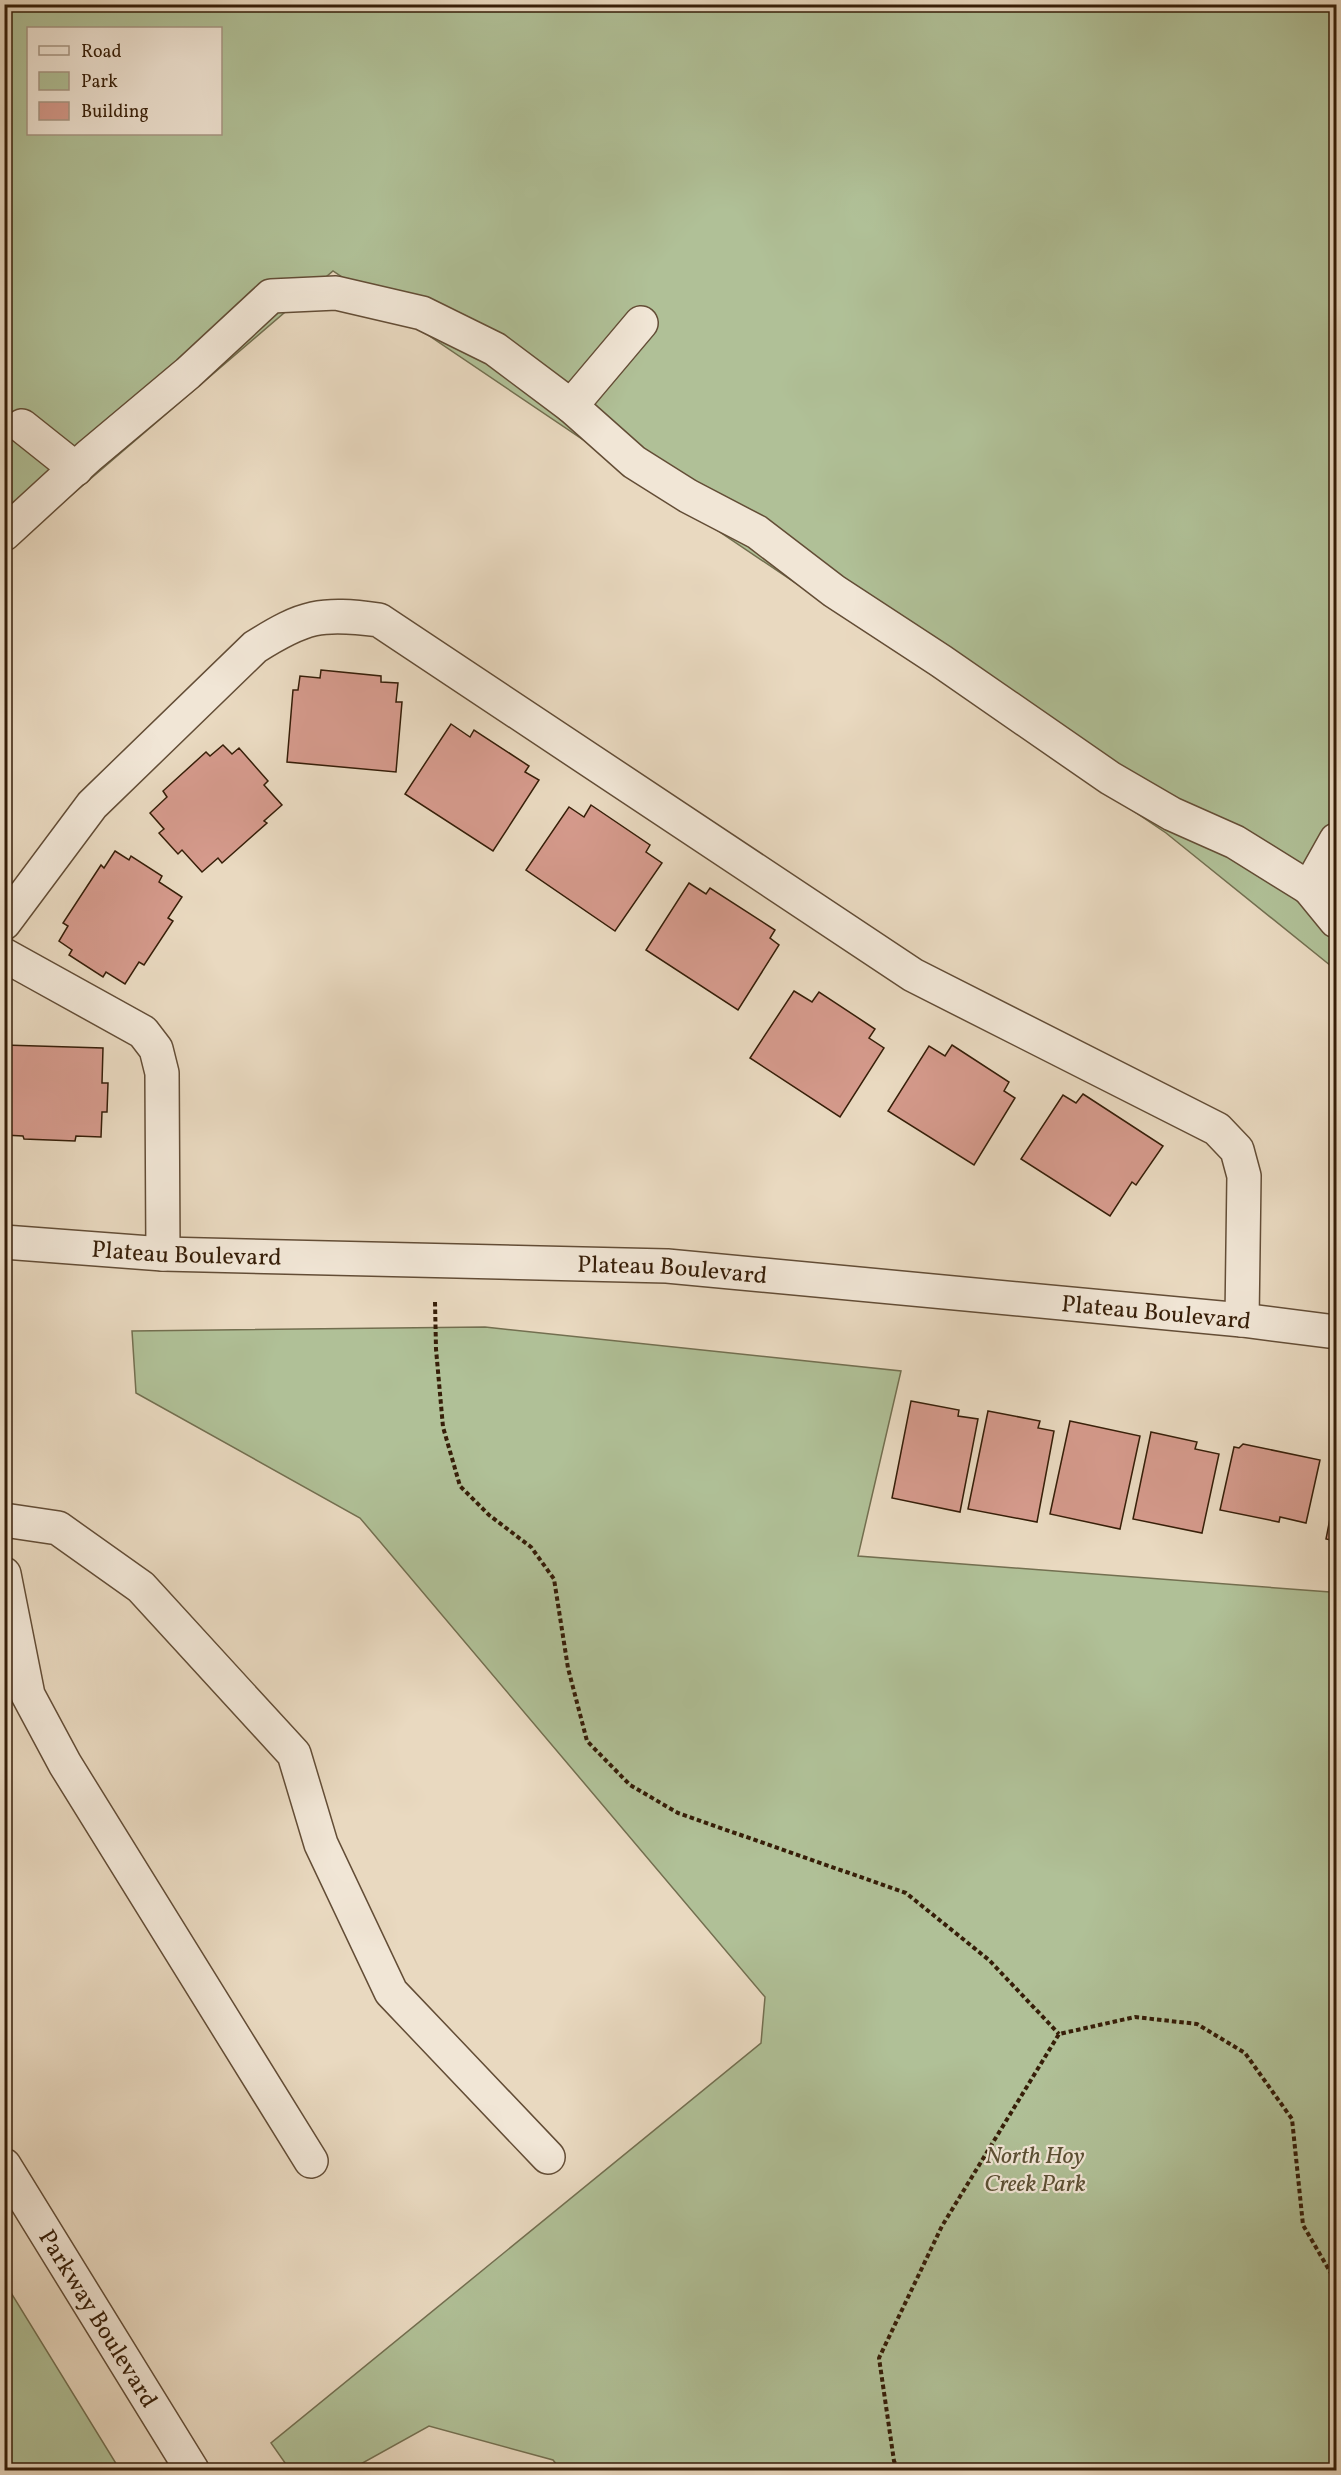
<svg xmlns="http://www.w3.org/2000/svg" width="1341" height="2475" font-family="Vollkorn,serif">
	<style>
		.green { fill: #b0c097; stroke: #736f50; stroke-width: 1.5; fill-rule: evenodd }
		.building { fill: #d59a8c; stroke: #361e08; stroke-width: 1.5 }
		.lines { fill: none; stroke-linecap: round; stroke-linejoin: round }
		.minor-casing { stroke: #634d36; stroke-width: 36 }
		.path { stroke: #361e08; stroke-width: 4; stroke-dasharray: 4.5 3; stroke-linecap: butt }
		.minor { stroke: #f1e6d6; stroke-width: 33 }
		.labels { text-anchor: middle; stroke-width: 4.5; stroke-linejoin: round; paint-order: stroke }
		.street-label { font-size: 24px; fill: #361e08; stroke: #f1e6d6 }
		.park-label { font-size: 24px; font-style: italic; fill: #5b4f33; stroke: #f1e6d6 }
	</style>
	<rect width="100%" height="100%" fill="#e9d9c0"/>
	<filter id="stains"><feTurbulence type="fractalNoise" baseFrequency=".00333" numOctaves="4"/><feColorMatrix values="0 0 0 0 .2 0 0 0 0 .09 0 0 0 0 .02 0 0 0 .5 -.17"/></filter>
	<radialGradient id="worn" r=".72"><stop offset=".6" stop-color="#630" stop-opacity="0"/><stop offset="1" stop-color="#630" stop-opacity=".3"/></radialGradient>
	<g class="green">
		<path d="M5 5H1336V970L1166 833 333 271 5 552ZM28 28H220V134H28Z"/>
		<polygon points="485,1327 901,1371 858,1556 1330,1592 1336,1595 1336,2470 561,2470 553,2460 429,2426 350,2470 290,2470 271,2443 761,2043 765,1997 360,1518 136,1393 132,1331"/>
		<polygon points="4,2283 5,2283 120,2470 5,2470"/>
	</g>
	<g class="building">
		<polygon points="321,670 381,676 381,682 398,683 396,702 402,702 396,772 287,762 293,690 298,690 300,676 320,678"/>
		<polygon points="451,724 470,737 474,730 529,766 525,772 539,780 493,851 405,794"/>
		<polygon points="223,745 232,754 239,748 268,781 264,785 282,805 264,821 267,823 222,863 218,858 202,872 182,850 178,854 159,833 164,829 150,813 167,797 163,791 206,752 210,756"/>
		<polygon points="591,805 650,845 646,852 662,863 615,931 526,870 569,807 584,817"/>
		<polygon points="115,851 129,860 131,856 162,876 159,882 182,897 168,918 173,921 144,965 139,962 125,984 106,972 103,977 69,955 72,950 59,941 68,926 63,923 101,865 104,868"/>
		<polygon points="689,883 706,894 710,888 775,930 770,938 779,945 738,1010 646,950"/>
		<polygon points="794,991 812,1002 819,992 875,1029 869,1038 884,1048 840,1117 750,1058"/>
		<polygon points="4,1045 103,1048 102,1083 108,1083 107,1112 102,1112 101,1137 76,1136 75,1141 24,1139 23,1136 4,1135"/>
		<polygon points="952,1045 1009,1082 1004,1091 1015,1098 974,1165 888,1111 929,1046 945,1056"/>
		<polygon points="1083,1094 1163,1146 1136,1185 1132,1182 1110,1216 1021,1159 1063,1095 1076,1103"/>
		<polygon points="911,1401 959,1410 958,1416 978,1419 960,1512 892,1498"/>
		<polygon points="988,1411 1040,1421 1038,1428 1054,1431 1037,1522 968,1509"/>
		<polygon points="1070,1421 1140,1436 1120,1529 1050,1514"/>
		<polygon points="1151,1432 1197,1442 1195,1449 1219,1454 1202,1533 1133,1519"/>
		<polygon points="1243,1444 1320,1460 1306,1523 1280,1517 1279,1522 1220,1510 1234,1447 1239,1448"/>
		<polygon points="1336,1488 1336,1541 1326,1539"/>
	</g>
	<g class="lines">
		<g class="minor-casing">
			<g id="minor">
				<polyline points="641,323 571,406 634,462 688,496 757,532 834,591 941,661 1110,778 1172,814 1235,842 1309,888"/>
				<polyline points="22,426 76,469"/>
				<polyline points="4,534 89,456 188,373 271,296 336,293 422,313 495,349 571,406"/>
				<polyline points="1336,840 1309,888 1336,921"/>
				<path d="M4 923 92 805 255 647C304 616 321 612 379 620L913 975 1217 1129 1237 1150 1244 1176 1242 1320"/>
				<polyline points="4,955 143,1032 156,1049 162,1073 163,1254"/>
				<path id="s1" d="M4 1242 163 1254 667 1266 1242 1320 1336 1332"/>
				<polyline points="4,1520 58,1528 141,1587 294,1754 321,1844 391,1992 548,2157"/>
				<polyline points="4,1574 28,1695 65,1764 311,2161"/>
				<path id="s2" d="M4 2165 192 2470"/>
			</g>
		</g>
		<g class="path">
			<polyline points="435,1302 436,1349 443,1427 460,1486 489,1515 531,1547 554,1579 568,1668 587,1741 630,1785 678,1813 906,1893 989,1960 1059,2034"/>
			<polyline points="898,2470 894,2461 879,2358 942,2226 1059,2034 1135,2017 1197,2024 1245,2053 1292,2119 1303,2225 1336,2282"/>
		</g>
		<use href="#minor" class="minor"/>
	</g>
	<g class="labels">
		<g class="street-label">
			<text dy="8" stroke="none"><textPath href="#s1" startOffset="183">Plateau Boulevard</textPath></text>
			<text dy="8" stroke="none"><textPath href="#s1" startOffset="669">Plateau Boulevard</textPath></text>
			<text dy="8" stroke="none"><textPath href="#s1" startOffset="1155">Plateau Boulevard</textPath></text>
			<text dy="8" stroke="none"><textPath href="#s2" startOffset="180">Parkway Boulevard</textPath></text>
		</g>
		<g class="park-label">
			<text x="1035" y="2163">North Hoy<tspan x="1035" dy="28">Creek Park</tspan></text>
		</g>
	</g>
	<rect width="1341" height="2475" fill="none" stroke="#e9d9c0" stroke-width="24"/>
	<rect x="6" y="6" width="1329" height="2463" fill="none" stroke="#361e08" stroke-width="3"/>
	<rect x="12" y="12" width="1317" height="2451" fill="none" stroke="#361e08" stroke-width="1.5"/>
	<rect x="27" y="27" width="195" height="108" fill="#f1e6d6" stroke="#a69684" stroke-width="1.5"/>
	<rect x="39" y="46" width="30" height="9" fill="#f1e6d6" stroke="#a69684" stroke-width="1.5"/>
	<text x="81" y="57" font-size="18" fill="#361e08">Road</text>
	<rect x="39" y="72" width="30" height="18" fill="#b0c097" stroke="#a69684" stroke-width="1.5"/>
	<text x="81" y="87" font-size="18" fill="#361e08">Park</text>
	<rect x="39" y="102" width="30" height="18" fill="#d59a8c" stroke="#a69684" stroke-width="1.5"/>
	<text x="81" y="117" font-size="18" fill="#361e08">Building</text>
	<rect width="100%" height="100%" filter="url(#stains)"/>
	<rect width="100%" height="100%" fill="url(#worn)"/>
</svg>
